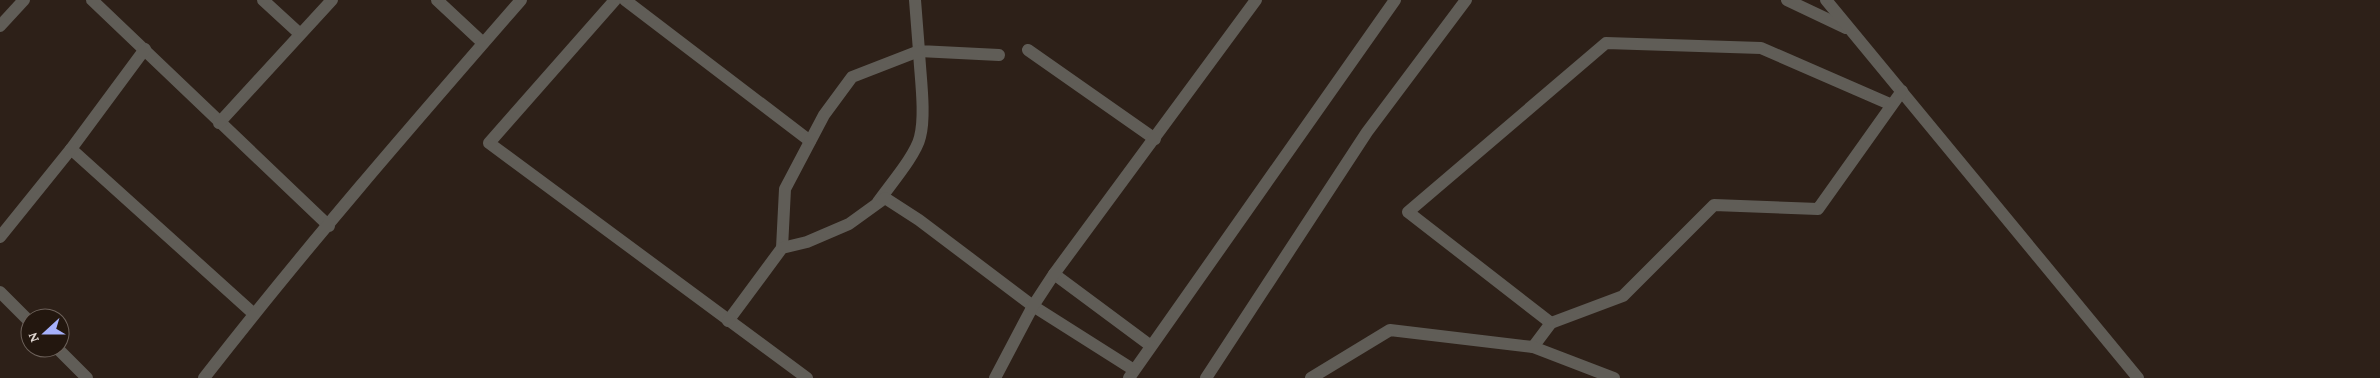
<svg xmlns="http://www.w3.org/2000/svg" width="2380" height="378" font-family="'Crimson Pro',serif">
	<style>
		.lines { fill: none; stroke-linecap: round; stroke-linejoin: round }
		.lane { stroke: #605d57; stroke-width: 12 }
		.street { stroke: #605d57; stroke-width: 12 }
	</style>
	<rect width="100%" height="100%" fill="#2d2018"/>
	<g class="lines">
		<g class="lane">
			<polyline points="0,26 24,0"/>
			<polyline points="1129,378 1395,0"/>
			<polyline points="1206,378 1367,132 1466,0"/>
		</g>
		<g class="street">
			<polyline points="92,0 329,226"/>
			<polyline points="263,0 300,34"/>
			<polyline points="437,0 483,43"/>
			<polyline points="615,0 489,143 807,378"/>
			<polyline points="625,0 810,141"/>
			<polyline points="915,0 919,51 999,55"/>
			<polyline points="1787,0 1846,28"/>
			<polyline points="1826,0 2138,378"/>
			<polyline points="1028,50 1155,139"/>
			<polyline points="1892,105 1761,48 1606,43 1408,212 1551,323 1623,296 1714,205 1818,209 1902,91"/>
			<polyline points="219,123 332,0"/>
			<polyline points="71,149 254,314"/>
			<polyline points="0,237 71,149 145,49"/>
			<path d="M782 248 785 189 824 115 852 77 919 51C920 75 926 114 920 137 916 155 889 186 878 202"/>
			<polyline points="1054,274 1151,346"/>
			<polyline points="0,292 30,322"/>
			<polyline points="728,321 782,248 807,242 849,224 885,198 919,220 1033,306 1134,370"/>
			<polyline points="1533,347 1551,323"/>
			<polyline points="57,348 87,378"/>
			<path d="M204 378C305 248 413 124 521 0"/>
			<polyline points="995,378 1033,306 1054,274 1256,0"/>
			<polyline points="1311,378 1390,330 1533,347 1614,378"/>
		</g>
	</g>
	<g transform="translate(45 333) rotate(249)"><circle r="24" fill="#23170f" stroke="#6d625b"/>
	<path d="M0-4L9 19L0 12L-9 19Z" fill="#a6b1fc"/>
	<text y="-8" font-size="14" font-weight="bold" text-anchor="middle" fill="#dcd3ce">N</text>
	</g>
</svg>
